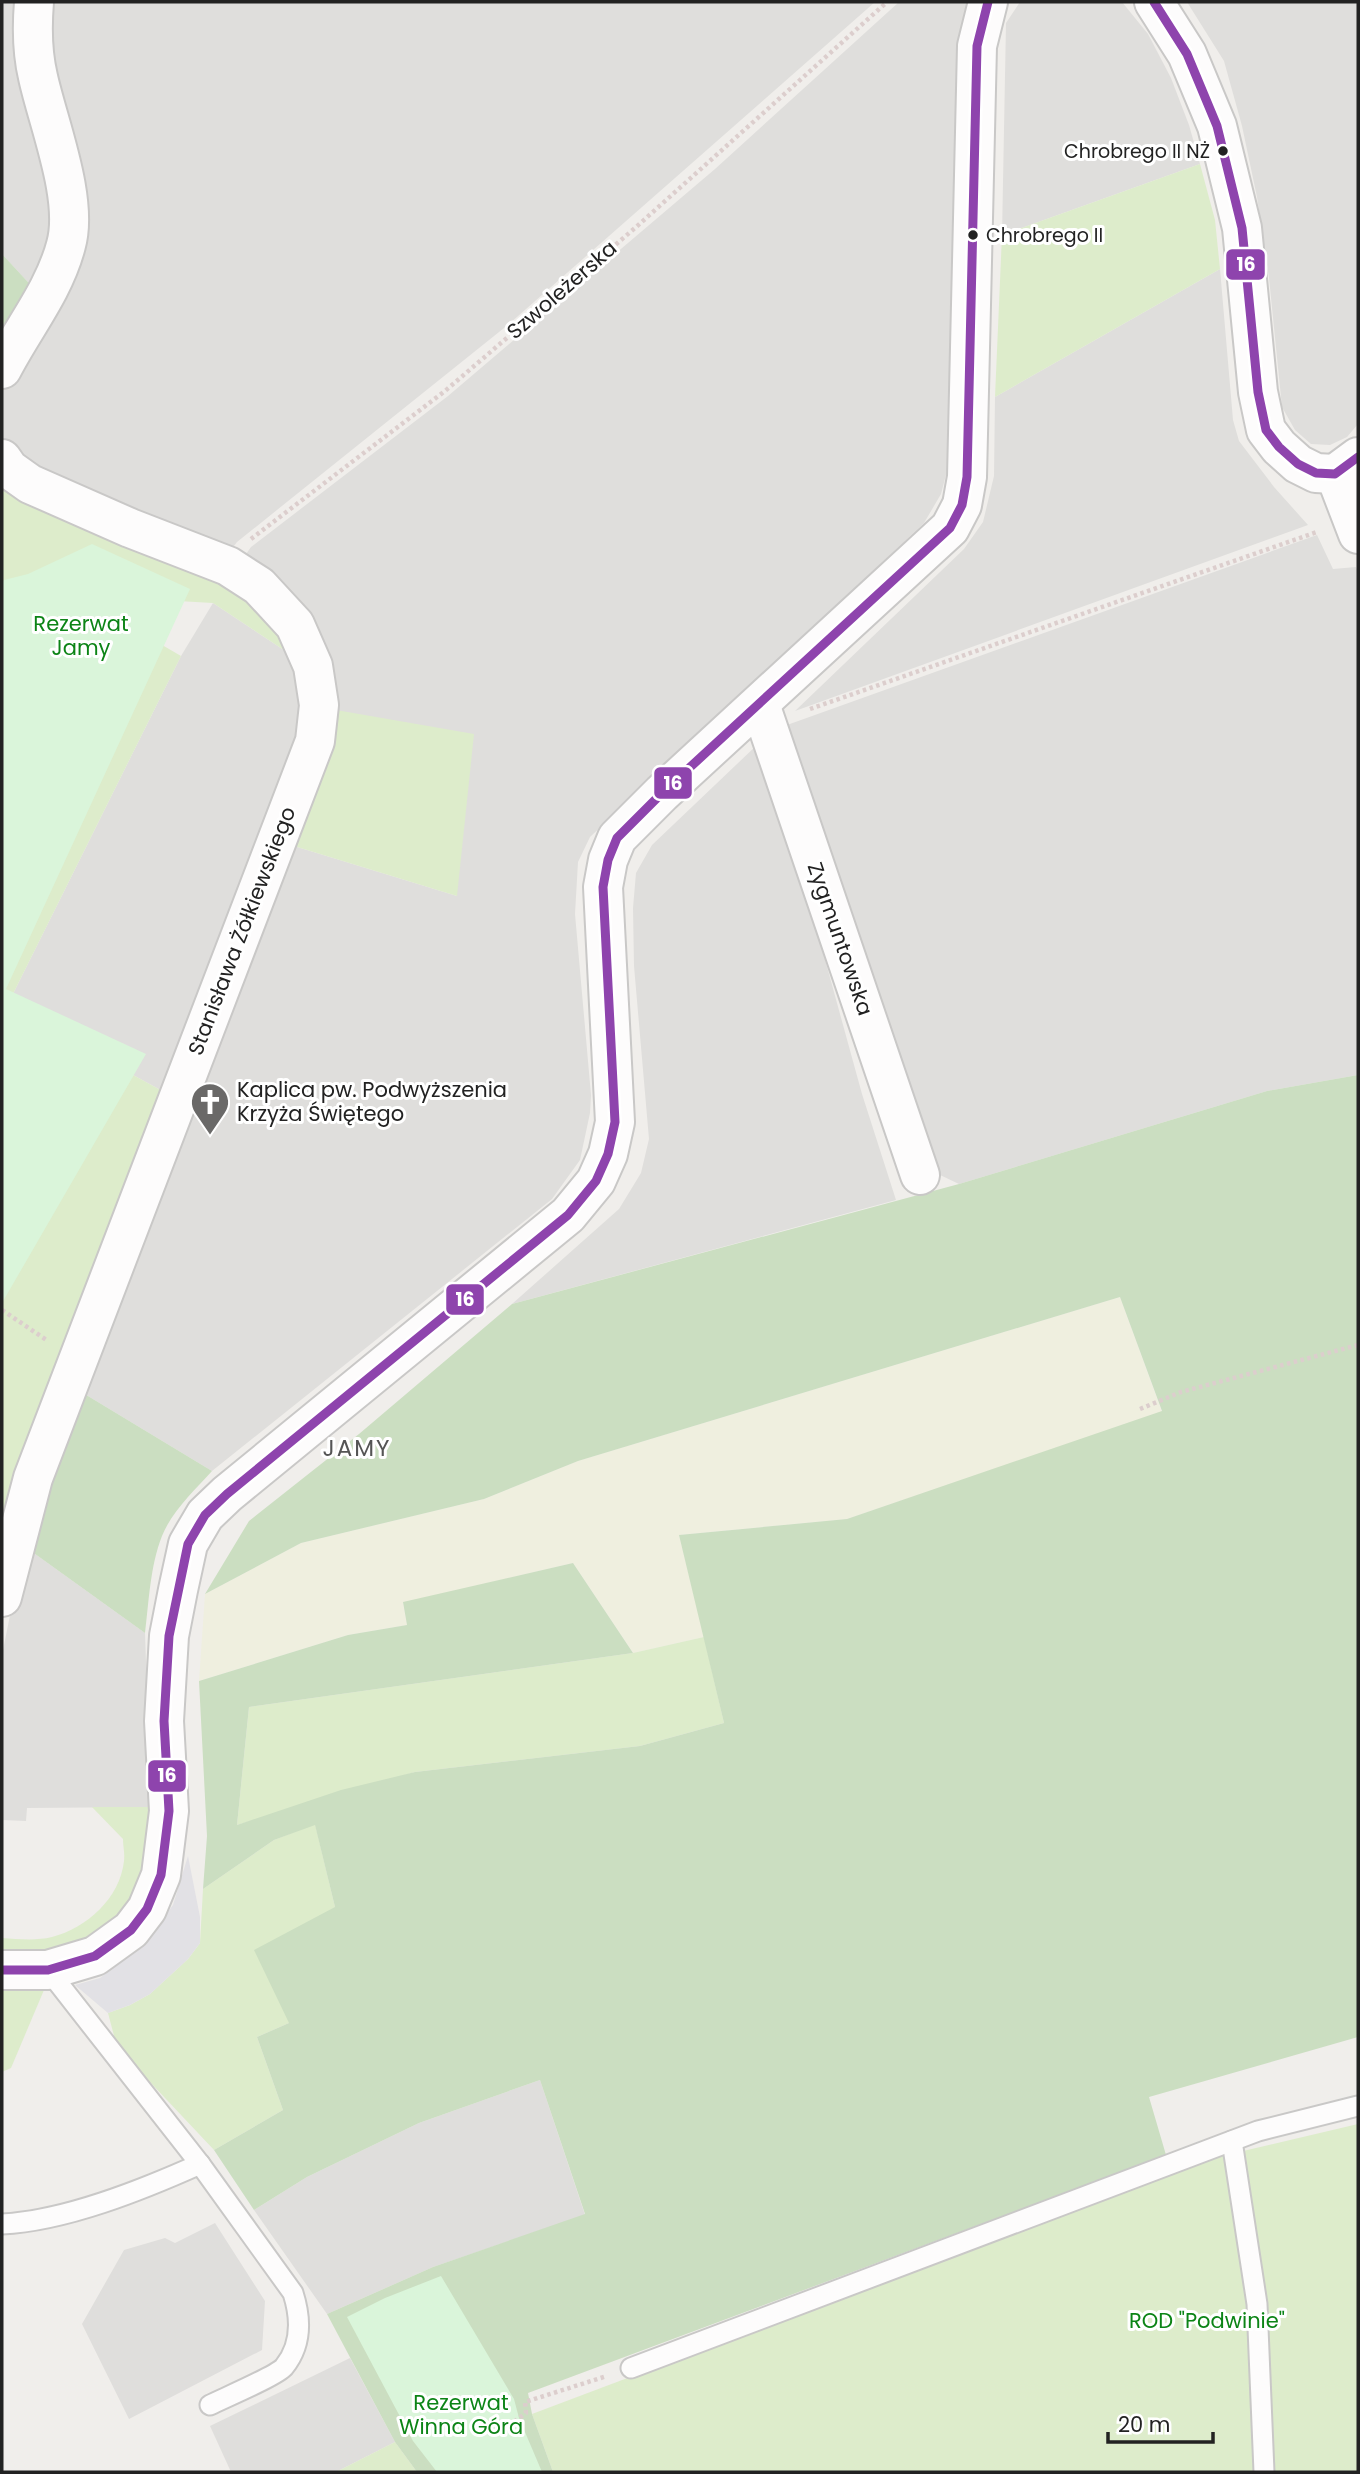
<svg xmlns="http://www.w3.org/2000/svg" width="1360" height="2474" font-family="Poppins,sans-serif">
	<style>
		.residential { fill: #dfdedc }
		.farmland { fill: #efefdf }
		.grass { fill: #ddeccb }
		.forest { fill: #cbdec1 }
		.park { fill: #daf5da }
		.plaza { fill: #e2e1e5 }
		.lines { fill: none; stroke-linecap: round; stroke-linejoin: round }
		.lane-casing { stroke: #c9c8c7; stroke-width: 23 }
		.street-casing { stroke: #c9c8c7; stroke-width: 42 }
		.path { stroke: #dccecd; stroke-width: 4.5; stroke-dasharray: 3.5 3.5; stroke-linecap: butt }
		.lane { stroke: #fdfcfc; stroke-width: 19 }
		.street { stroke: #fdfcfc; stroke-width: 38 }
		.bus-1-casing { stroke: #fff; stroke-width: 14 }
		.bus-1 { stroke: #8e44ad; stroke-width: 9 }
		.bus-dot { fill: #222; stroke: #fff; stroke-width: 2.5 }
		.labels { text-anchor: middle; stroke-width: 6; stroke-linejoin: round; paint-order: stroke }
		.bus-label { font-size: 19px; fill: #222; stroke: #fff; text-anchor: end }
		.street-label { font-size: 21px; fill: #222; stroke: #fff }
		.park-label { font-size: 21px; fill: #0c8416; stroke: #fff }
		.poi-label { font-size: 21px; fill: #222; stroke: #fff; text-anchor: start }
		.neighbourhood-label { font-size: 23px; letter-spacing: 2px; fill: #555; stroke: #fff }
		.line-badge { stroke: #fff; stroke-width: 2.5 }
		.badge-label { font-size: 19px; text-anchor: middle; font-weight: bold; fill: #fff }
	</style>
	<rect width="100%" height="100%" fill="#f0eeeb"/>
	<g class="residential">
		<polygon points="2,2 21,2 55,224 38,293 2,254"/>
		<polygon points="50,2 875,2 509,324 237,542 225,558 93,502 6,448 2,436 2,391 5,380 47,312 55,79"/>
		<polygon points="899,2 971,2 955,191 947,471 941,494 924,523 590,837 578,862 575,914 591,1095 590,1113 580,1160 552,1199 212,1471 78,1390 294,846 457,896 239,564 251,547 448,396 715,169"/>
		<polygon points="1020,2 1122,2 1148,34 1171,78 1189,125 1200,164 1002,235 1006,23"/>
		<polygon points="1187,2 1358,2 1358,424 1347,437 1330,445 1311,444 1295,430 1282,407 1269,278 1257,197 1242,126 1224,61"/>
		<polygon points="1220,269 1233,420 1239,441 1274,487 1308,525 795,711 964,549 983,522 994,476 995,397"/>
		<polygon points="1317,535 1333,569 1356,567 1358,572 1358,1075 1267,1091 959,1184 938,1174 787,725"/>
		<polygon points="213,603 302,662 309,705 166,1093 7,1006 181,656"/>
		<polygon points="758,744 771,763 862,1094 896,1200 512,1304 619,1209 641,1173 649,1139 634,966 633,908 636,873 652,845"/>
		<polygon points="24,1546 145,1633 151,1807 27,1808 26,1821 2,1820 2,1655"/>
		<polygon points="540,2080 585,2215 433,2267 327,2314 254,2210 307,2177 419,2123"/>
		<polygon points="215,2223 265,2301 262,2350 129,2419 82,2324 124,2250 165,2238 175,2243"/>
		<polygon points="350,2358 395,2442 336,2472 231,2472 210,2426"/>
	</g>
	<polygon class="farmland" points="1120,1297 1162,1412 847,1519 679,1535 704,1637 633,1653 573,1563 403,1603 407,1625 348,1635 199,1681 205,1594 301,1543 484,1499 578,1461"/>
	<g class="grass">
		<polygon points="1200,164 1215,220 1220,269 995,397 1002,235"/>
		<polygon points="2,480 247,590 302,662 213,603 2,591"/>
		<polygon points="121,621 181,656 7,1006 166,1093 2,1548 2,654"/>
		<polygon points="336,710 474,734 457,896 294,846"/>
		<polygon points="704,1637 724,1723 640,1746 415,1772 237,1825 249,1707 633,1653"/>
		<path d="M92 1807H151C149 1823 148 1869 142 1882 128 1914 95 1940 61 1949 42 1954 21 1951 2 1949V1938C18 1939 36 1941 52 1937 87 1928 120 1898 124 1861 125 1854 123 1846 123 1839Z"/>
		<polygon points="315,1824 335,1907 289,2023 257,2037 283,2110 214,2150 117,2047 108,2013 130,2005 150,1994 188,1959 200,1943 203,1889 274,1840"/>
		<polygon points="2,1990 44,1990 11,2068 2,2072"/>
		<polygon points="1358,2124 1358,2472 553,2472 532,2414 1209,2159"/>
		<polygon points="395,2442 417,2472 336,2472"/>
	</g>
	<g class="forest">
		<polygon points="2,254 38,293 2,350"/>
		<polygon points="1358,1075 1358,2037 1149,2097 1166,2155 528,2393 532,2414 553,2472 417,2472 395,2442 327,2314 433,2267 585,2214 540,2080 419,2123 307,2177 254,2210 214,2150 283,2110 257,2037 289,2023 254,1950 335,1907 315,1825 274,1840 203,1889 207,1836 199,1681 348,1635 407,1625 403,1602 573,1563 633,1653 249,1707 237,1825 341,1790 415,1772 640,1746 724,1723 679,1535 847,1519 1162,1411 1120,1297 578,1461 484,1499 301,1543 205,1594 249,1521 359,1434 512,1304 959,1184 1267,1091"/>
		<path d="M78 1390 212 1471C194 1491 172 1511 162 1536 150 1566 149 1602 145 1633L24 1546Z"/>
	</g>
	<g class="park">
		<polygon points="92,544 190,589 6,989 146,1054 2,1303 2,583 4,580 28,574"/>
		<polygon points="441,2276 514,2399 519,2418 542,2472 437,2472 413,2441 347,2317 385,2298"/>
	</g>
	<polygon class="plaza" points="188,1856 200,1917 200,1943 188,1959 150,1994 130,2005 108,2013 75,1985 100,1978 146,1942 173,1905"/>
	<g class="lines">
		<g class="lane-casing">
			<g id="lane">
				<path d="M48 1970 200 2164 293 2293C301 2318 302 2345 284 2367 276 2376 224 2398 210 2405"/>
				<polyline points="1232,2141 1257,2304 1264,2472"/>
				<path d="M2 2224C65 2221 142 2190 200 2164"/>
				<polyline points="631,2368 1258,2131 1358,2106"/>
			</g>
		</g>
		<g class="street-casing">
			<g id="street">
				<polyline points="1154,2 1187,54 1217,126 1242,228 1258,392 1266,430 1279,447 1298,464 1316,473 1335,474 1358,457"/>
				<path d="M2 369C23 328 54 291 66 245 79 199 48 123 38 77 32 52 32 26 34 2"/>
				<polyline points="2,459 9,469 30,484 130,528 228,566 259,586 295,625 313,666 319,705 315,741 33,1478 2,1597"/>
				<polyline points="1335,474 1358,534"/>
				<polyline points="760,704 920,1175"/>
				<polyline points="2,1970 48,1970 95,1956 131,1930 147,1909 161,1875 169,1811 164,1721 169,1636 178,1590 188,1544 205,1515 227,1494 568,1215 596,1181 608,1154 615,1122 603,887 608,860 617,838 662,793 950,528 962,505 967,477 977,46 988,2"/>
			</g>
		</g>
		<g class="path">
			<polyline points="251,539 445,391 635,228 887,2"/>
			<polyline points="810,709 1317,532"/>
			<polyline points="2,1310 48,1341"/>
			<polyline points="1140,1409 1181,1392 1358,1345"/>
			<polyline points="503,2430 526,2413 525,2402 607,2376"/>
		</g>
		<use href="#lane" class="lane"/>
		<use href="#street" class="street"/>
		<g class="bus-1-casing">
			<g id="bus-1">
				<polyline points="1154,2 1187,54 1217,126 1242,228 1258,392 1266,430 1279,447 1298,464 1316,473 1335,474 1358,457"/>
				<polyline points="2,1970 48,1970 95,1956 131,1930 147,1909 161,1875 169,1811 164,1721 169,1636 188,1544 205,1515 227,1494 568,1215 596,1181 608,1154 615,1122 603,887 608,860 617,838 662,793 950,528 962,505 967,477 977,46 988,2"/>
			</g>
		</g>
		<use href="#bus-1" class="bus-1"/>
	</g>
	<defs>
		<g id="church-pin" transform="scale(2.0125)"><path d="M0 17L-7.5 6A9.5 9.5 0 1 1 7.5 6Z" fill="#6a6968" stroke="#fff"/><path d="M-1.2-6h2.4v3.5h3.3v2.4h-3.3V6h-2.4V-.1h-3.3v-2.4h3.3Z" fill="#fff"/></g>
	</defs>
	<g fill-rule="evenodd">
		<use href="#church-pin" x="210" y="1102"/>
	</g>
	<g class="bus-dot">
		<circle cx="1223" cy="151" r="6"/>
		<circle cx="973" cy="235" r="6"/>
	</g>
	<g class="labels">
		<g class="bus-label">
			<text x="1210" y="158">Chrobrego II NŻ</text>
			<text x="986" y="242" text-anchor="start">Chrobrego II</text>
		</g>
		<g class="street-label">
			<text transform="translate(562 290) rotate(-41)" y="7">Szwoleżerska</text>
			<text transform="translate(242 931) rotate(-69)" y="7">Stanisława Żółkiewskiego</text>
			<text transform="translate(840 939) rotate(71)" y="7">Zygmuntowska</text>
		</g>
		<g class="park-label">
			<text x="81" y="631">Rezerwat<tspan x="81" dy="24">Jamy</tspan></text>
			<text x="1207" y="2328">ROD "Podwinie"</text>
			<text x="461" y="2410">Rezerwat<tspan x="461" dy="24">Winna Góra</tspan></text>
		</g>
		<g class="poi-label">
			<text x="237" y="1097">Kaplica pw. Podwyższenia<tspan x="237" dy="24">Krzyża Świętego</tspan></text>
		</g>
		<g class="neighbourhood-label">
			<text x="357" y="1456">JAMY</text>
		</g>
	</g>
	<g class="line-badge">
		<rect x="1225" y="248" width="41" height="33" rx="7" fill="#8e44ad"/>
		<rect x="653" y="766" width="40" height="34" rx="7" fill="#8e44ad"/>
		<rect x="445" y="1283" width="40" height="33" rx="7" fill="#8e44ad"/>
		<rect x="147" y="1759" width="40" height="34" rx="7" fill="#8e44ad"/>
	</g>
	<g class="badge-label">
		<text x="1246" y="271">16</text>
		<text x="673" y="790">16</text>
		<text x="465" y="1306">16</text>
		<text x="167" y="1782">16</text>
	</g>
	<rect width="1360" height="2474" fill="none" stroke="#222222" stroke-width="7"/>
	<path d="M1108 2432v10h105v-10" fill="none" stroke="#222222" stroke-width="3.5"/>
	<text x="1118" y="2432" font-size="21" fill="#222222" stroke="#ffffff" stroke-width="5" paint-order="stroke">20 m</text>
</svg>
